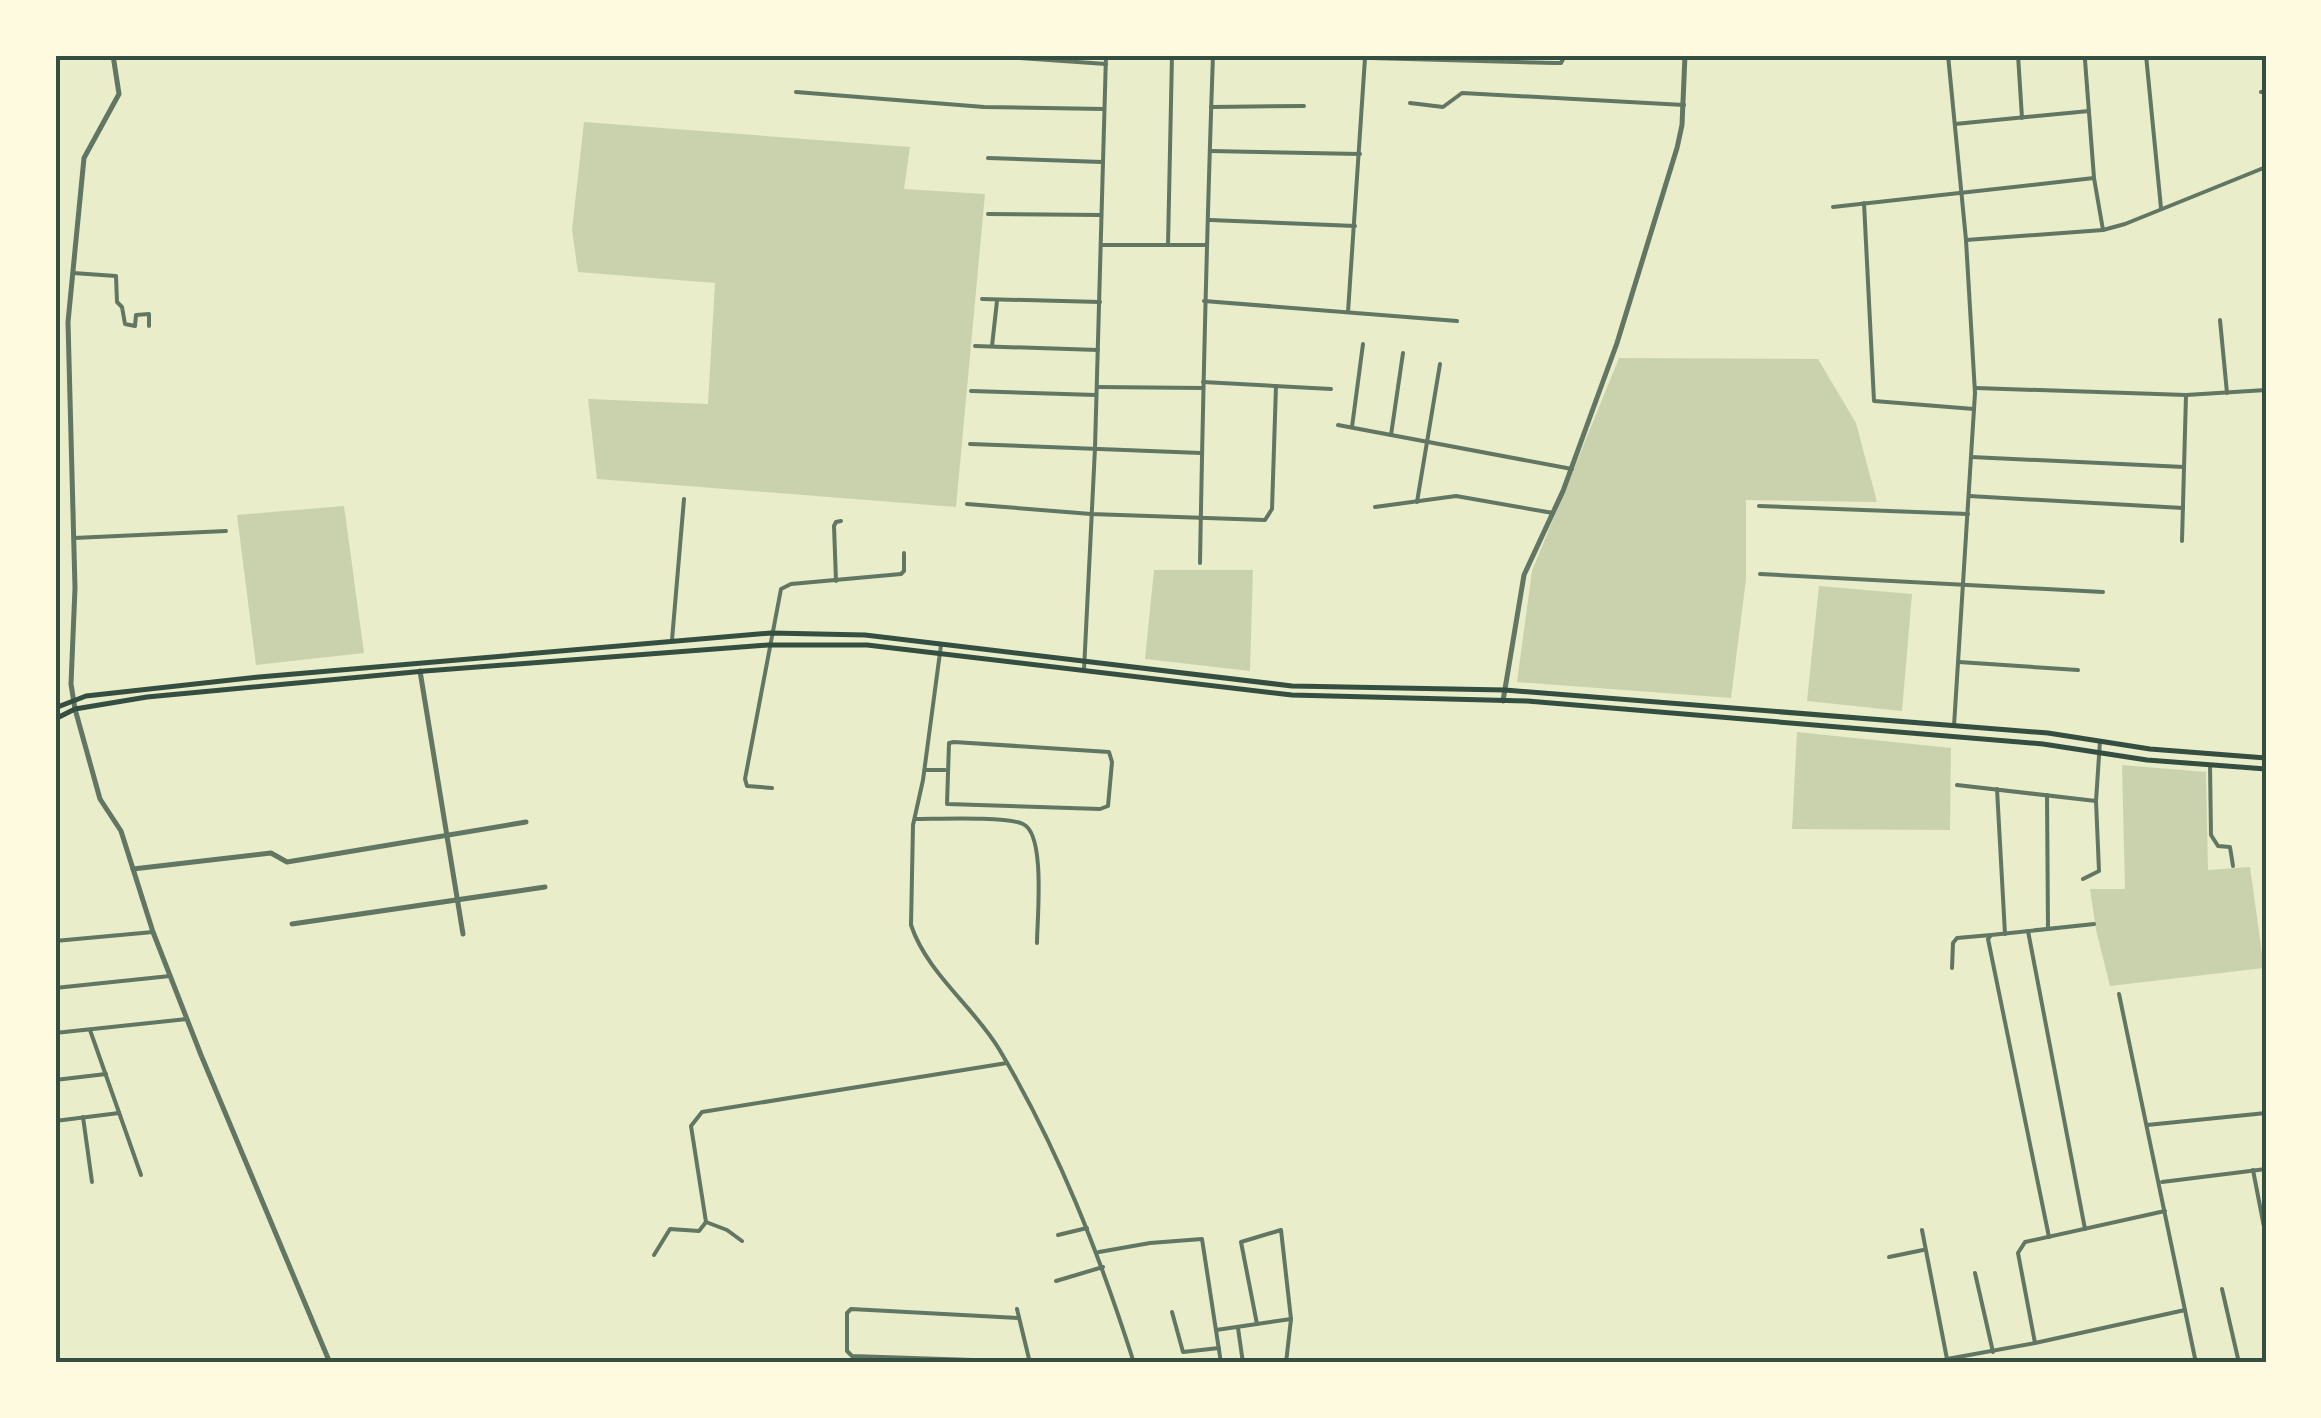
<svg xmlns="http://www.w3.org/2000/svg" width="2321" height="1418" font-family="Manrope,sans-serif">
	<style>
		.green { fill: #cad2ad }
		.lines { fill: none; stroke-linecap: round; stroke-linejoin: round }
		.minor { stroke: #617663; stroke-width: 4 }
		.tertiary { stroke: #617663; stroke-width: 5 }
		.secondary { stroke: #344e41; stroke-width: 5 }
		.neatline { fill: none; stroke: #344e41; stroke-width: 4 }
	</style>
	<rect width="100%" height="100%" fill="#e9edc9"/>
	<g class="green">
		<polygon points="584,122 910,147 904,189 985,194 956,507 597,479 588,399 708,404 715,283 578,272 572,230"/>
		<polygon points="1619,358 1818,359 1856,423 1877,502 1746,500 1746,579 1731,698 1517,682 1532,571"/>
		<polygon points="344,506 364,653 256,665 237,515"/>
		<polygon points="1154,570 1253,570 1250,671 1145,659"/>
		<polygon points="1819,586 1912,594 1902,711 1807,701"/>
		<polygon points="1797,732 1951,748 1950,830 1792,829"/>
		<polygon points="2122,765 2206,772 2208,870 2250,867 2264,968 2110,986 2096,930 2090,889 2125,889"/>
	</g>
	<g class="lines">
		<g class="minor">
			<polyline points="1265,55 1555,63 1561,63 1565,55"/>
			<polyline points="1948,55 1966,240 1975,393 1954,726"/>
			<polyline points="2018,55 2022,118"/>
			<polyline points="2146,55 2161,208"/>
			<polyline points="991,56 1106,64"/>
			<polyline points="2085,60 2094,178 2103,230"/>
			<polyline points="796,92 984,107 1104,109"/>
			<polyline points="2261,92 2266,91"/>
			<polyline points="1410,103 1443,107 1462,93 1684,105"/>
			<polyline points="1211,107 1304,106"/>
			<polyline points="1955,124 2089,111"/>
			<polyline points="1210,151 1360,154"/>
			<polyline points="988,158 1102,162"/>
			<polyline points="1864,203 1874,401 1974,409"/>
			<polyline points="1833,207 2094,178"/>
			<polyline points="988,214 1101,215"/>
			<polyline points="1210,220 1355,226"/>
			<polyline points="1966,240 2103,230 2125,224 2266,167"/>
			<polyline points="1101,245 1207,245"/>
			<polyline points="1168,245 1172,55"/>
			<polyline points="73,273 116,276 117,302 122,307 125,324 135,326 136,315 149,314 149,326"/>
			<polyline points="982,299 1100,302"/>
			<polyline points="1204,301 1457,321"/>
			<polyline points="1348,312 1365,58"/>
			<polyline points="2220,320 2227,393"/>
			<polyline points="975,346 1098,350"/>
			<polyline points="992,346 997,301"/>
			<polyline points="1203,382 1331,389"/>
			<polyline points="1098,387 1203,388"/>
			<polyline points="1976,388 2186,395 2266,390"/>
			<polyline points="971,391 1096,395"/>
			<polyline points="1338,425 1572,469"/>
			<polyline points="1352,427 1363,344"/>
			<polyline points="1391,435 1403,353"/>
			<polyline points="970,444 1201,453"/>
			<polyline points="1971,457 2184,467"/>
			<polyline points="1969,496 2183,508"/>
			<polyline points="1417,502 1440,364"/>
			<polyline points="967,504 1091,514 1265,520 1272,509 1276,386"/>
			<polyline points="1759,506 1968,514"/>
			<polyline points="1375,507 1456,496 1553,513"/>
			<polyline points="74,538 226,531"/>
			<polyline points="2182,541 2186,395"/>
			<path d="M1200 563C1203 393 1207 224 1213 55"/>
			<polyline points="1760,574 2103,592"/>
			<polyline points="836,581 834,526 836,522 841,521"/>
			<polyline points="672,640 684,499"/>
			<path d="M941 645 923 780 913 825 911 925C927 973 973 1006 999 1049 1058 1148 1099 1253 1134 1363"/>
			<polyline points="1959,662 2078,670"/>
			<polyline points="1084,670 1095,448 1106,55"/>
			<polygon points="954,742 1109,752 1112,762 1108,806 1100,809 947,804 949,743"/>
			<polyline points="2210,765 2211,835 2218,846 2230,847 2233,866"/>
			<polyline points="925,770 945,770"/>
			<polyline points="1957,785 2096,801"/>
			<polyline points="772,788 747,786 745,779 781,589 791,584 901,574 904,571 904,553"/>
			<polyline points="1997,789 2005,934"/>
			<polyline points="2047,795 2048,929"/>
			<path d="M915 819C938 819 1006 816 1023 824 1046 834 1037 920 1037 943"/>
			<polyline points="2083,879 2099,871 2096,801 2100,741"/>
			<polyline points="2028,931 2085,1229"/>
			<polyline points="55,941 153,932"/>
			<polyline points="1952,968 1953,943 1957,938 1991,935"/>
			<polyline points="55,988 170,976"/>
			<polyline points="2119,994 2196,1363"/>
			<polyline points="90,1030 141,1175"/>
			<polyline points="55,1033 187,1019"/>
			<polyline points="55,1080 106,1074"/>
			<polyline points="83,1117 92,1182"/>
			<polyline points="55,1121 119,1113"/>
			<polyline points="2147,1125 2266,1113"/>
			<polyline points="2253,1170 2266,1237"/>
			<polyline points="2162,1182 2266,1169"/>
			<polyline points="1922,1230 1947,1359 2035,1343 2185,1310"/>
			<polyline points="1058,1235 1087,1228"/>
			<polyline points="2049,1237 1988,939 1991,935 2094,924"/>
			<polyline points="742,1241 727,1230 706,1222 691,1126 702,1112 1007,1063"/>
			<polyline points="1099,1252 1150,1243 1202,1239 1221,1363"/>
			<polyline points="654,1255 670,1229 699,1231 706,1222"/>
			<polyline points="1889,1257 1923,1250"/>
			<polyline points="1975,1273 1993,1352"/>
			<polyline points="1056,1281 1103,1267"/>
			<polyline points="2222,1289 2239,1363"/>
			<polyline points="1017,1309 1030,1363"/>
			<polyline points="1172,1312 1183,1352 1219,1348"/>
			<polyline points="1019,1318 851,1309 847,1313 847,1351 852,1356 1030,1362"/>
			<polyline points="1257,1324 1291,1319"/>
			<polyline points="1238,1328 1243,1363"/>
			<polyline points="1216,1330 1257,1324 1241,1242 1281,1230 1291,1319 1286,1363"/>
			<polyline points="2035,1343 2018,1253 2025,1242 2165,1211"/>
		</g>
		<g class="tertiary">
			<polyline points="113,55 119,94 84,158 68,322 75,588 71,684 75,709 100,799 121,831 153,932 201,1055 330,1363"/>
			<polyline points="420,671 463,934"/>
			<polyline points="1503,701 1524,575 1563,491 1617,343 1677,148 1682,125 1685,55"/>
			<polyline points="133,869 271,853 287,862 526,822"/>
			<polyline points="292,924 545,887"/>
		</g>
		<g class="secondary">
			<polyline points="55,708 86,696 259,677 771,633 865,635 1292,686 1505,690 2048,733 2150,749 2266,758"/>
			<polyline points="55,719 75,709 147,697 425,671 768,645 867,645 1292,695 1527,701 2043,744 2147,760 2266,769"/>
		</g>
	</g>
	<rect width="2321" height="1418" fill="none" stroke="#fefae0" stroke-width="115"/>
	<rect x="58" y="58" width="2206" height="1302" class="neatline"/>
</svg>
